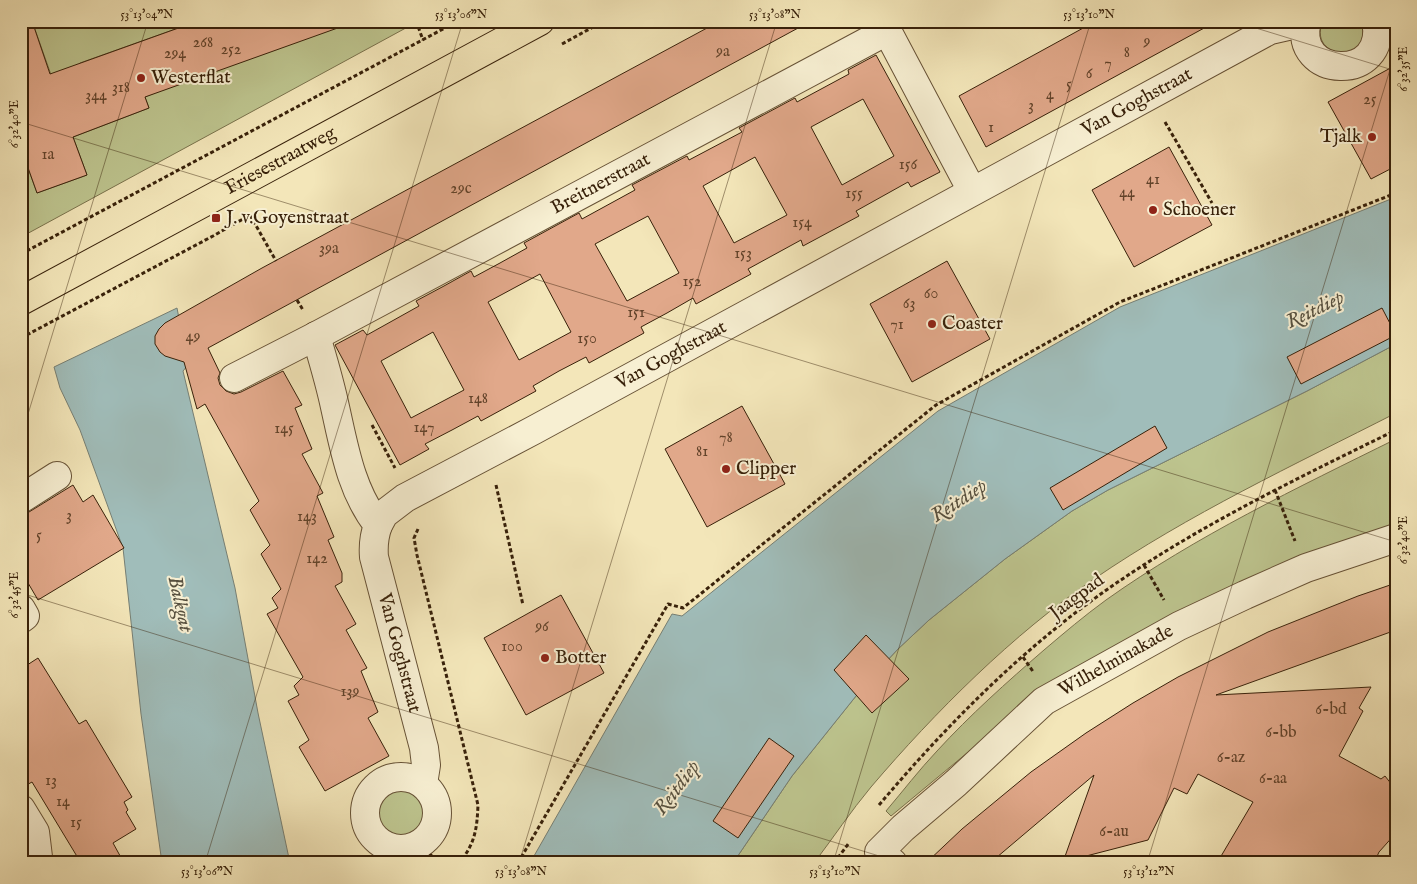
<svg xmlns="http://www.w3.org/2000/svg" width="1417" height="884" font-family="'IM FELL English',serif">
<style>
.green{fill:#bdc48e;stroke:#7a724c}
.water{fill:#a0bdba;stroke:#767f74}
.building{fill:#e1a88a;stroke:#38210a;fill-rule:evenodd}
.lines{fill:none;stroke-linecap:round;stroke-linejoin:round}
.minor-casing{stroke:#675236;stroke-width:30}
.major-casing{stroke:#38210a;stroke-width:30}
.path{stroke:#38210a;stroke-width:3;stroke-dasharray:4 2.5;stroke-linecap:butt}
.minor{stroke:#f7efd2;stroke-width:28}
.major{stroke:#f3e6b9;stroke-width:28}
.ticks{fill:none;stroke:#38210a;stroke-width:1;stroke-opacity:0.45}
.poi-dot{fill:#8f2418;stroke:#f7efd2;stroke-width:2}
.labels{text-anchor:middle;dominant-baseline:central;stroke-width:4;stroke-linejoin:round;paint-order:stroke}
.number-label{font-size:16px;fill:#62432a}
.poi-label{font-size:19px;fill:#38210a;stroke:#f7efd2;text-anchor:start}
.street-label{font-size:19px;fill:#38210a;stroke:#f7efd2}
.water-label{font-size:20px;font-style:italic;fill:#57503f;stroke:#f7efd2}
.neatline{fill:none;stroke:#38210a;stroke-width:2}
.ticks-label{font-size:12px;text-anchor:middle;fill:#38210a}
</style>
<rect width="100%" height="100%" fill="#f3e6b9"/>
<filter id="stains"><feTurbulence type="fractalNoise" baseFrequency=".004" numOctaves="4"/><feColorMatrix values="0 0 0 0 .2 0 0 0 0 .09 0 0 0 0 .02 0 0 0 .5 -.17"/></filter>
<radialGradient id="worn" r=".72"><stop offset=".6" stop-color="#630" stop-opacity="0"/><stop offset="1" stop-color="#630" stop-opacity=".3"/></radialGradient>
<path class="green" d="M32,21H198L80,63L61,103Z
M320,21H414L415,23L23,236L21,235V149L37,193L87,175L73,137L149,108L145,97Z
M1323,21H1361C1375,66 1306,60 1323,21Z
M1396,344V413C1294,465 1189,514 1094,579C1013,634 935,712 871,787C851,811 833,838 814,863H733L792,776L868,681L898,649L929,620L1005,559L1072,511L1108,490L1307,391Z
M1396,439V526L1043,695L967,753L891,816L886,811C903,791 919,770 937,751C970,715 1007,682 1044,650C1064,633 1084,616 1106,600C1196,536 1297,488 1396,439Z
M378 813a23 23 0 1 1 46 0a23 23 0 1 1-46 0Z"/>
<path class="water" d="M1396,197V344L1307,391L1108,490L1072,511L1005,559L929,620L898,649L868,681L792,776L733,863H530L672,614L682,616L938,411L1120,307Z
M177,308L188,365L183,371L235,588L258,713L290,863H162L141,714L123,548L80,430L60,388L54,367Z"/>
<path class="building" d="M21,21H32L50,74L198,21H346V25L145,97L149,108L73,137L87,175L37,193L21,148Z
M720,21H811L208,348L220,373L218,378L220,385L226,391L234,394L241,392L283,371L302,405L295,408L312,449L302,454L323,493L317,496L334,537L328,540L342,573V582L335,586L356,624L346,630L367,668L361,671L378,712L368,718L389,756L325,791L299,747L309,740L288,701L299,695L294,686L303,677L267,614L278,608L272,598L281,589L261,554L270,545L250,510L259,501L205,404L197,409L184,362L165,356L160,352L155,344V336L159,329L165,323L262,268Z
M1096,21H1217L986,147L959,96Z
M876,55L940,172L911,187L908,182L856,211L859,216L803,246L801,240L748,269L751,274L696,304L693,298L667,313L641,327L644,333L589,363L586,357L559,371L533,386L536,391L481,421L478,416L452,430L425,444L429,449L400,465L335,345L363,330L367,335L419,306L416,301L444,286L471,271L474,277L500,263L527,248L524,243L579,213L582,219L635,190L632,185L687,156L689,160L742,132L739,128L795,98L797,102L849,74L848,70ZM863,99L894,156L842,185L811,127ZM755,157L787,215L734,243L703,186ZM648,216L679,273L627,301L595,244ZM540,274L571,332L519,360L488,302ZM433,332L464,390L411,418L381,361Z
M1396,65V166L1371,179L1328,102Z
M1169,147L1212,225L1134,267L1092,190Z
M947,261L990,339L912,382L870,304Z
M1382,308L1396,335L1301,384L1287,357Z
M742,406L785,484L707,527L665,449Z
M1155,426L1167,448L1063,510L1050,488Z
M73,485L83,502L93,495L124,548L38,600L21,571V515L29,512Z
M1396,583V630L1216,695L1371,687L1359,708L1363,711L1339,756L1381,779L1385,776L1396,790V833L1379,852L1374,863H1217L1253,802L1198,774L1187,794L1174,788L1148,840L1063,862L1094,775L990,863H926L962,829L1031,772L1086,733L1133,703L1178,677L1268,632L1358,596Z
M561,595L604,673L526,715L484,638Z
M866,635L909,679L872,713L834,670Z
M38,658L79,724L86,720L132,797L124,802L128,810L126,812L136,829L113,843L124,863H81L32,782L21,788V669Z
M769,738L794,756L738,838L713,821Z"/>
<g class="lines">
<defs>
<g id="minor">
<path d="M882,21L972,191"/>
<path d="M1307,21C1291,79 1389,83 1376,21"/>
<path id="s1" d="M316,336C323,360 330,383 335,407C344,447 351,491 378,525C374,536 373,545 374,557L424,748L426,765L423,784"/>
<path id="s2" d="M234,378L316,336L887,31"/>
<path d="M21,499L57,476"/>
<path id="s3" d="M378,525L384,514L405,498L534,430L1270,30L1292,25L1305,27"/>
<path d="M21,609L25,616L21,619"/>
<circle cx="401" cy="813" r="36"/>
<path d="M21,809L35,832L38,857L31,863"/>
<path id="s4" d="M893,863L879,852L903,828L956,783L1044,701L1179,626L1245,595L1306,568L1396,538"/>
</g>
<g id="major">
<path id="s5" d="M21,301L540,21"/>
</g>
</defs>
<use href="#minor" class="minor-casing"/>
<use href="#major" class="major-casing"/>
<path class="path" d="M416,21L423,40
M562,44L604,21
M1165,122L1212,203
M250,215L276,261
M21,254L458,21
M297,300L303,310
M21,338L213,236L243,219
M372,425L395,468
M496,485L523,605
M1275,490L1295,541
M418,529L414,538L417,555L478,805C477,829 475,844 459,863
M1144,565L1164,600
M1023,657L1034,673
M879,805C940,733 1007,664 1083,607C1179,535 1288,483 1396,430
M419,863L431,855L435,863
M518,863L668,604L683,608L936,405L1120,302L1396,193
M834,863L849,843"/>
<use href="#minor" class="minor"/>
<use href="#major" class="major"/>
</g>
<path class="ticks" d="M1233,21L1396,71M21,122L1396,542M21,437L148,21M21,593L902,863M205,863L463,21M519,863L777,21M833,863L1091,21M1147,863L1396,50"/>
<g class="poi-dot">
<circle cx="141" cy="78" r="5"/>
<circle cx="1372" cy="137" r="5"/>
<circle cx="1153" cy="210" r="5"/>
<rect x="211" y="213" width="10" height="10" rx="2.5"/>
<circle cx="932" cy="324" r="5"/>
<circle cx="726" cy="469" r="5"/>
<circle cx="545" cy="658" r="5"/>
</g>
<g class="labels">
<g class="number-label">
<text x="1147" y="42">9</text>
<text x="203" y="43">268</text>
<text x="231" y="50">252</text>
<text x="723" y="52">9a</text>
<text x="1127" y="53">8</text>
<text x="175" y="54">294</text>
<text x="1108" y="64">7</text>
<text x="1089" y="74">6</text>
<text x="1069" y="85">5</text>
<text x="121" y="88">318</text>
<text x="1050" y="95">4</text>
<text x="96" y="96">344</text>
<text x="1370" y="100">25</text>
<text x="1031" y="106">3</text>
<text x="991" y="128">1</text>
<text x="48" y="155">1a</text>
<text x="908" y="165">156</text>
<text x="1153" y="180">41</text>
<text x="461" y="189">29c</text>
<text x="1127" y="193">44</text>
<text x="854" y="194">155</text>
<text x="802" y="223">154</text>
<text x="329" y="249">39a</text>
<text x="743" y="254">153</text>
<text x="692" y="282">152</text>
<text x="931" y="294">60</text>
<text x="909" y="304">63</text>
<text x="636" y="313">151</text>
<text x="897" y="325">71</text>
<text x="193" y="337">49</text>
<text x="587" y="339">150</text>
<text x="478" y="399">148</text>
<text x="424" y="428">147</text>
<text x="284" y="429">145</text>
<text x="726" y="438">78</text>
<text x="702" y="452">81</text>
<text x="69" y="516">3</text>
<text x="307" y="517">143</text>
<text x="39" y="536">5</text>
<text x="317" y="559">142</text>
<text x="542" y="627">96</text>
<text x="512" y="647">100</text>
<text x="350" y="692">139</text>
<text x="1331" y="710">6-bd</text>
<text x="1281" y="733">6-bb</text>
<text x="1231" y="758">6-az</text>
<text x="1273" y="779">6-aa</text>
<text x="51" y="781">13</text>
<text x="63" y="802">14</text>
<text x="76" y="823">15</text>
<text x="1114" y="832">6-au</text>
</g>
<g class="poi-label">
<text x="151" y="78">Westerflat</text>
<text x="1362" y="137" text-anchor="end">Tjalk</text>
<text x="1163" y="210">Schoener</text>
<text x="226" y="218">J. v.Goyenstraat</text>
<text x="942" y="324">Coaster</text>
<text x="736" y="469">Clipper</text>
<text x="555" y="658">Botter</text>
</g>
<g class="street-label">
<text stroke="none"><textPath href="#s3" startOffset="871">Van Goghstraat</textPath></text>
<text stroke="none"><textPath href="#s5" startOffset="295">Friesestraatweg</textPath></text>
<text stroke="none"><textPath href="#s2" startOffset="415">Breitnerstraat</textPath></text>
<text stroke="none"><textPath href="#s3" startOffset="341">Van Goghstraat</textPath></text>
<text transform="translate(1077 597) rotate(-37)">Jaagpad</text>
<text stroke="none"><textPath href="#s1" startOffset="332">Van Goghstraat</textPath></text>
<text stroke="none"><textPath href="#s4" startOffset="324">Wilhelminakade</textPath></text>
</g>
<g class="water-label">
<text transform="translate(1315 310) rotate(-26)">Reitdiep</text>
<text transform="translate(959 501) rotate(-33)">Reitdiep</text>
<text transform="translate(180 604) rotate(77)">Balkgat</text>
<text transform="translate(677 788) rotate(-53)">Reitdiep</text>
</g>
</g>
<rect width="1417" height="884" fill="none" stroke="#f3e6b9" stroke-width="55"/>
<rect x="28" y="28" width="1362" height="828" class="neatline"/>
<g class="ticks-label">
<text x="147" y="18">53°13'04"N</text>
<text x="461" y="18">53°13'06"N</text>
<text x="775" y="18">53°13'08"N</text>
<text x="1089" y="18">53°13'10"N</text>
<text transform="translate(1403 69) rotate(-90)" y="4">6°32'35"E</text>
<text transform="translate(14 124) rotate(-90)" y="4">6°32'40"E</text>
<text transform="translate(1403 540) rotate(-90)" y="4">6°32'40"E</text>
<text transform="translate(14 595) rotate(-90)" y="4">6°32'45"E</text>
<text x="207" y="875">53°13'06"N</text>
<text x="521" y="875">53°13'08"N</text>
<text x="835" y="875">53°13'10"N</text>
<text x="1149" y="875">53°13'12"N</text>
</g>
<rect width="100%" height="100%" filter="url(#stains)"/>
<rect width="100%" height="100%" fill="url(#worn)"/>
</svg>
